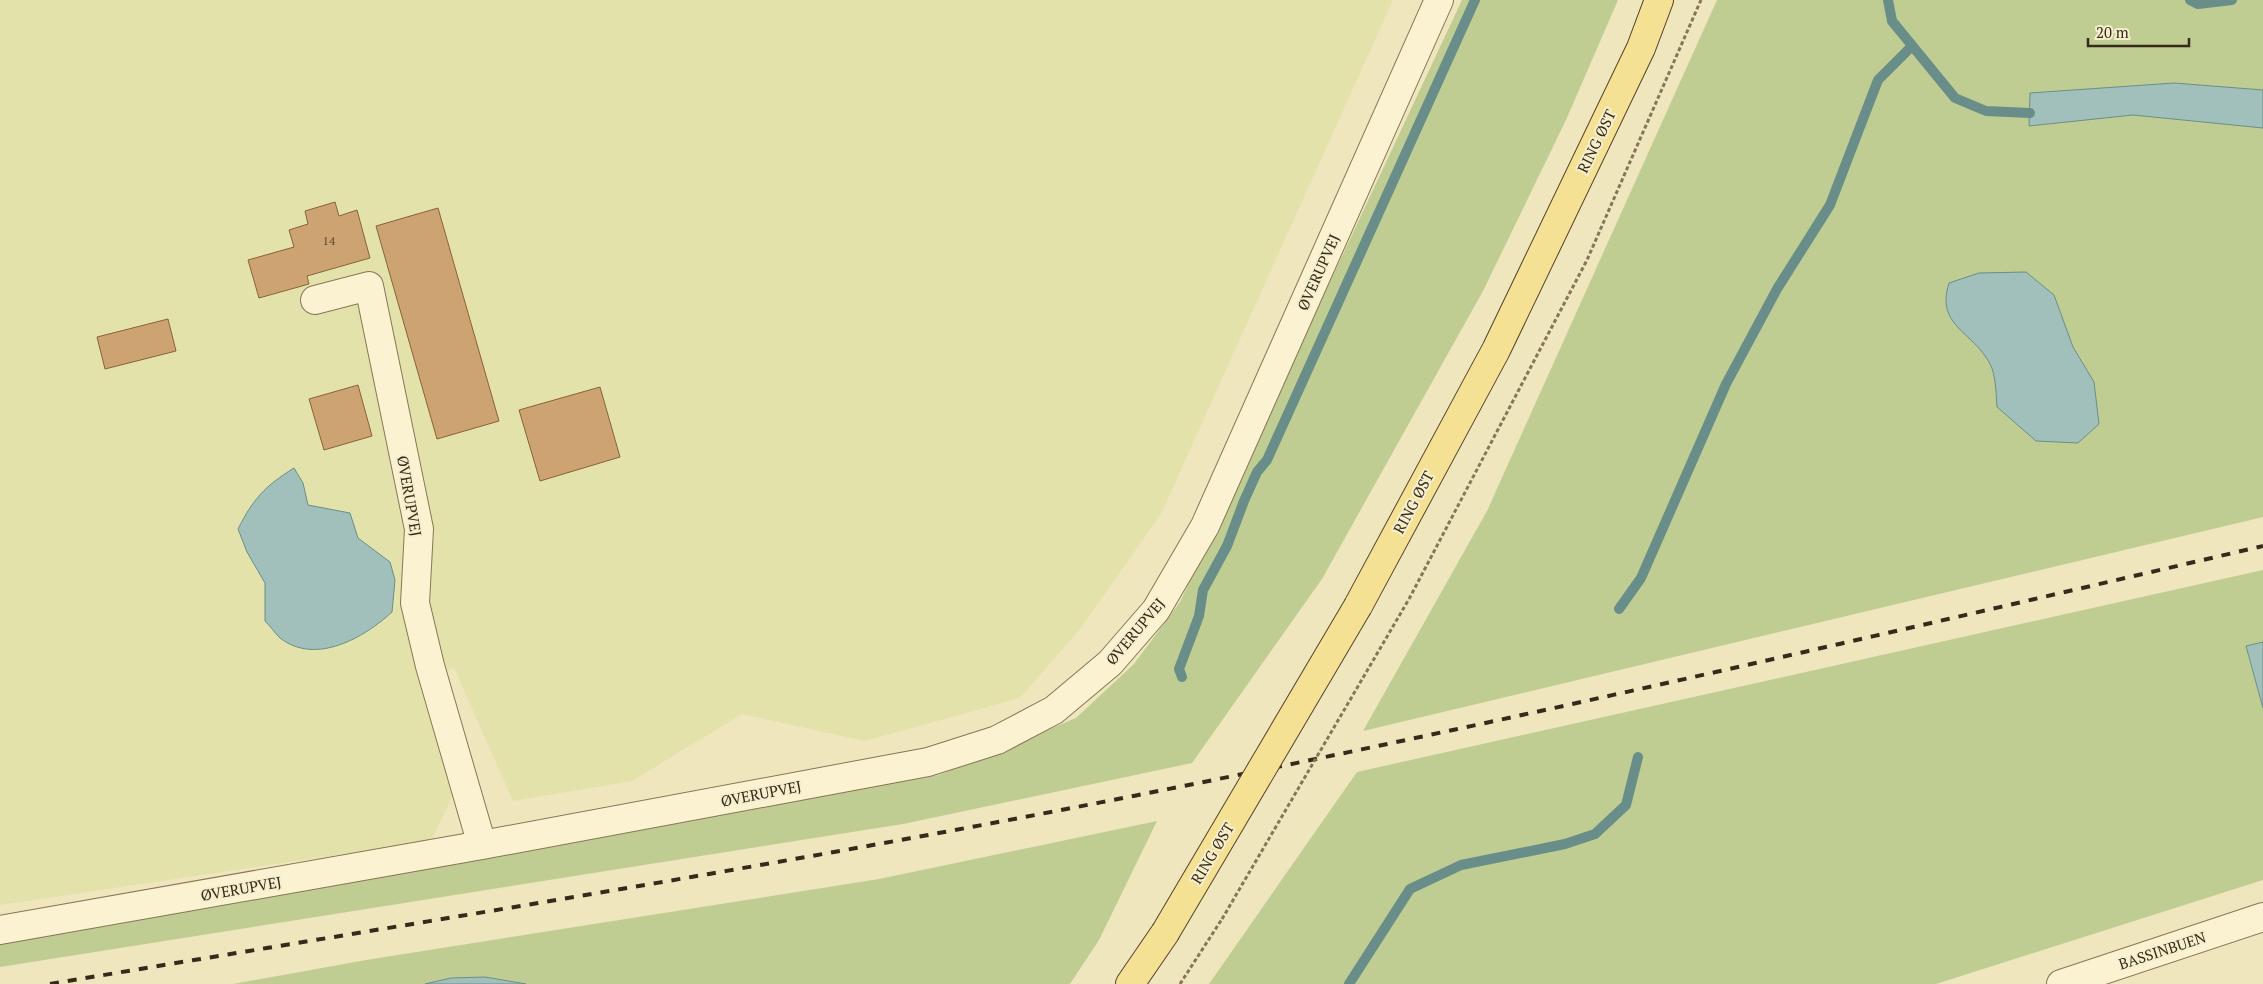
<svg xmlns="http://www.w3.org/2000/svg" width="2263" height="984" font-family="'PT Serif',serif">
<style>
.farmland{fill:#e4e2ab}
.green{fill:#bfcd92}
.water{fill:#a1c0bb;stroke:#698e89}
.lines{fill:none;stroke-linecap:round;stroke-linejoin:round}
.stream{stroke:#698e89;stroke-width:10}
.building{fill:#cea372;stroke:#87623b}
.minor-casing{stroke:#877656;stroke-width:30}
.major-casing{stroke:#54432b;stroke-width:30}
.path{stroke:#877656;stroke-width:3;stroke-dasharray:4 2.5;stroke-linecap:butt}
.minor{stroke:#faf2d1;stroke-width:28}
.major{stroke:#f4e193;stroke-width:28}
.rail{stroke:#362b1b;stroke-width:4;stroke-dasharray:9 9;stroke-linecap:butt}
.major-bridge-casing{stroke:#54432b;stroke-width:30;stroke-linecap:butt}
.path-bridge{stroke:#877656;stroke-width:3;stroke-dasharray:4 2.5;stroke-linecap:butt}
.major-bridge{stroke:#f4e193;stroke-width:28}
.labels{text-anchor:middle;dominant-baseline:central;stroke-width:4;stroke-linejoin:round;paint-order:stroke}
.number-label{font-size:12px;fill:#5c4931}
.street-label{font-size:15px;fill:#362b1b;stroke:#f6efcd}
</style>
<rect width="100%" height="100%" fill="#efe6be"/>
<path class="farmland" d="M0,0H1393L1161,514L1080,629L1020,698L865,741L742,714L632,781L513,801L454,668L418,680L453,795L431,841L0,905Z"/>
<path class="green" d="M1462,0H1618L1566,120L1483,291L1322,579L1192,763L903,824L0,967V936L939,775L1076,718L1134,664L1180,602Z
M1717,0H2263V517L1363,731L1487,511Z
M2263,570V642L2246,646L2263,708V880L1936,984H1209L1357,772Z
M1157,821L1099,940L1070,984H233L366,960L879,879Z"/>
<path class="water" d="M2174,83L2263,90V128L2133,115L2029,126L2030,93Z
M2026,272L2054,295L2073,347L2094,382L2099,424L2078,443L2036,441L1997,407C1996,394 1996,375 1990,364C1973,331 1935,326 1949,283L1979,273Z
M294,468L303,483L308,505L350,513L358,538L390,562L395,580L392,612C365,637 316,666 280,638C275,633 270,626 265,621V583L247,552L238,529C253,499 265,486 294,468Z
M2263,642V708L2246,646Z
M485,977L526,984H425L451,978Z"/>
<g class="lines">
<path class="stream" d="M1888,0L1892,21L1955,98L1986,111L2030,113
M2190,0L2198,4L2232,0
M1619,609L1641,578L1726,384L1777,289L1830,205L1878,80L1911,47
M1182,677L1179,669L1199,616L1203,590L1227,546L1244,501L1257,472L1267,460L1475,0
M1349,984L1410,889L1461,865L1565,844L1595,834L1626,805L1638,757"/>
</g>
<path class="building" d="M335,202L339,216L357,210L370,258L307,276L309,284L259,298L248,260L294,247L289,230L308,224L305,211Z
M438,208L499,421L437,439L376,226Z
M168,319L176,351L105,369L97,337Z
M358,385L372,436L324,450L309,399Z
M600,387L620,457L540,481L519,410Z"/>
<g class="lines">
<defs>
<path id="minor" d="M315,300L369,286L419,529L415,603L430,666L482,845
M0,930L482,845L928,762L997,740L1054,710L1110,663L1156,610L1205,526L1439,0
M2061,984L2263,917"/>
<path id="major" d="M1358,606L1496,350L1641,48L1659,0
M1130,984L1165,933"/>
</defs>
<use href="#minor" class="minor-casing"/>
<use href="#major" class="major-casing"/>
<path class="path" d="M1409,599L1587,260L1701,0
M1180,984L1222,919"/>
<use href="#minor" class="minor"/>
<use href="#major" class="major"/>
<path class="rail" d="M50,984C408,924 767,868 1123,798C1505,723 1884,634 2263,546"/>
<defs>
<path id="major-bridge" d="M1165,933L1358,606"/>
</defs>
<use href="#major-bridge" class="major-bridge-casing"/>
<path class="path-bridge" d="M1222,919L1409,599"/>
<use href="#major-bridge" class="major-bridge"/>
</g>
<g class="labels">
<g class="number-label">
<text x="329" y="240">14</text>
</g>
<g class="street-label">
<text transform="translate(1596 141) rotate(-64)">RING ØST</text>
<text transform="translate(1318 272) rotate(-66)">ØVERUPVEJ</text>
<text transform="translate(410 496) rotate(80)">ØVERUPVEJ</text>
<text transform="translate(1413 502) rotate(-62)">RING ØST</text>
<text transform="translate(1135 631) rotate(-50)">ØVERUPVEJ</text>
<text transform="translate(761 793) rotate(-11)">ØVERUPVEJ</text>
<text transform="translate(1212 853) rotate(-59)">RING ØST</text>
<text transform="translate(241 888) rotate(-10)">ØVERUPVEJ</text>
<text transform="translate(2162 950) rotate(-18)">BASSINBUEN</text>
</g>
</g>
<path d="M2088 38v8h101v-8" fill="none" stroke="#362b1b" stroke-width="2.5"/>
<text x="2096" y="38" font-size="15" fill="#362b1b" stroke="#f6efcd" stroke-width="4" paint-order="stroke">20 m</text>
</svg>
